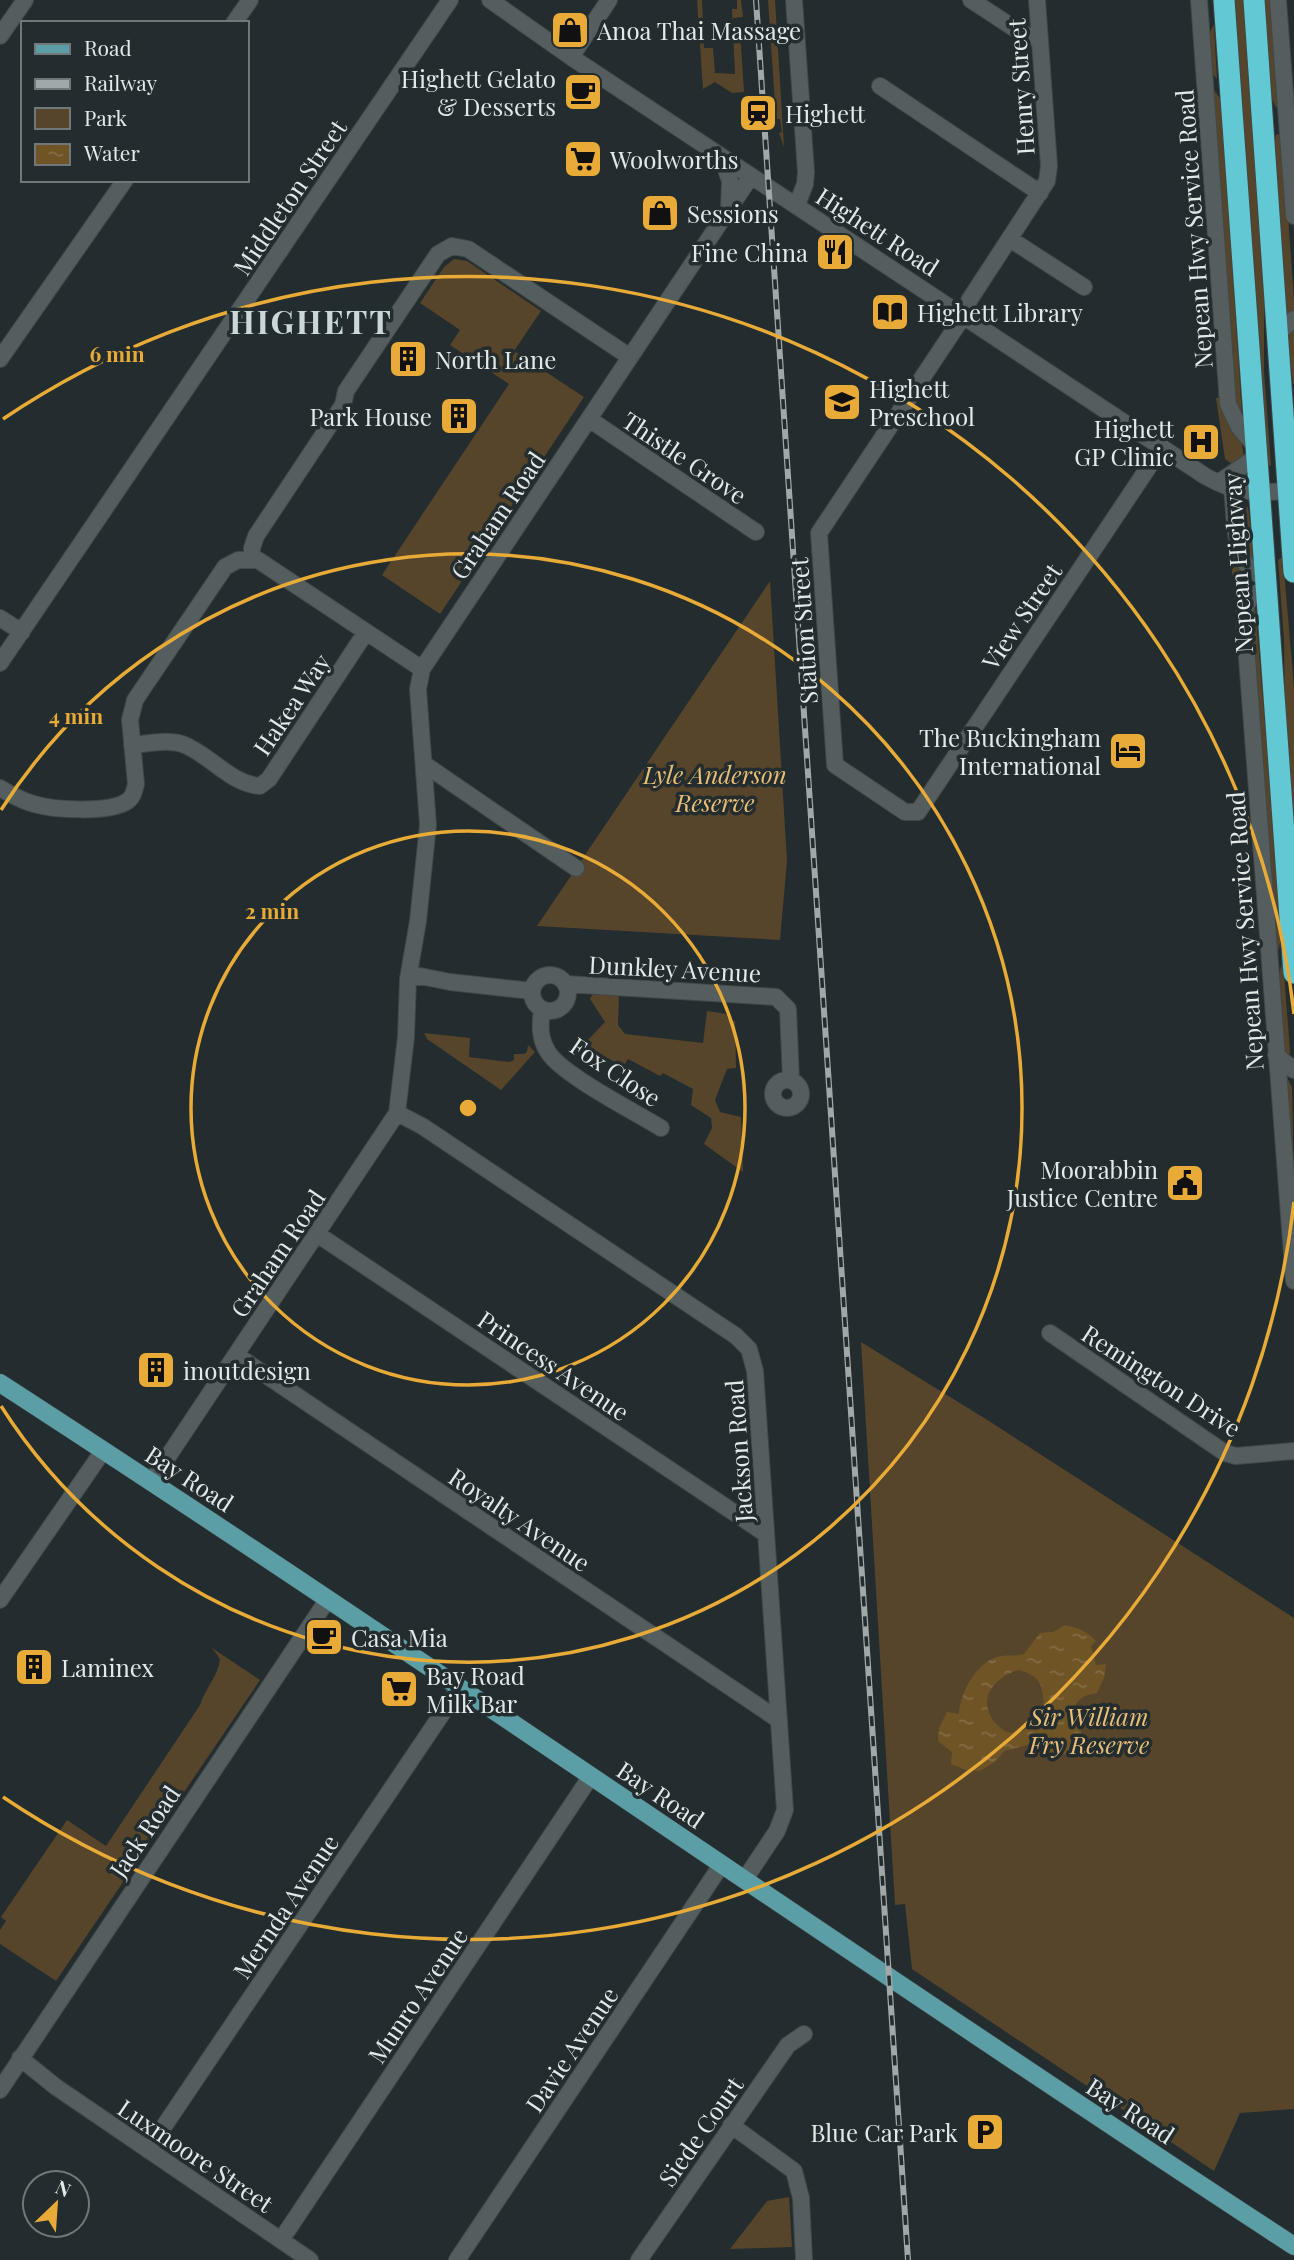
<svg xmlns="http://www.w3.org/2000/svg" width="1294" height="2260" font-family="'Playfair Display',serif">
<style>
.green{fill:#56452a}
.water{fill:url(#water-ripples);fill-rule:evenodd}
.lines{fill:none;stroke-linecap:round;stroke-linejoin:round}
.minor-casing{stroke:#404849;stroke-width:18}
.major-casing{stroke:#404849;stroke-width:19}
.highway-casing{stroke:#404849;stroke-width:23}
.minor{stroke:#545e5f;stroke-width:16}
.major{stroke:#5c9ea5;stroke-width:18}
.highway{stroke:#61c8d4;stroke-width:21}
.rail-casing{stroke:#a1a8a9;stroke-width:6}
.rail{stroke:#232c2e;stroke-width:3.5;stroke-dasharray:10;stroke-linecap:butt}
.ring{fill:none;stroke:#e9ab37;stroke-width:3.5}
.labels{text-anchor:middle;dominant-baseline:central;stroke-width:7;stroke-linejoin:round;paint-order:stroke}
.poi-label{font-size:24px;fill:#e3e9e9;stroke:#232c2e;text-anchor:start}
.street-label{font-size:24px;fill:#e3e9e9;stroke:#232c2e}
.park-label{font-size:24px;font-style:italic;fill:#e9be77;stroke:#232c2e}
.district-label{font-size:32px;font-weight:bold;letter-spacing:2px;fill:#cbd7d9;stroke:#232c2e}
.centre{fill:#e9ab37;stroke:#232c2e;stroke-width:3.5}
.ring-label{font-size:21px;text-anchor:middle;font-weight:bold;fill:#e9ab37;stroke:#232c2e;stroke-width:7;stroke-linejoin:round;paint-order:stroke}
</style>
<defs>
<pattern id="water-ripples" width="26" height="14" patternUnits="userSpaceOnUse" patternTransform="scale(1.75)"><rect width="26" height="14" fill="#6f5426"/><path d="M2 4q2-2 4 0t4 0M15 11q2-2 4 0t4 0" fill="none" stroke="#836d46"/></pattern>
</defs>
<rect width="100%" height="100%" fill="#232c2e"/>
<path class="green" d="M697,0H702L704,48H713L715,73L735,74L732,9H737V0H741L743,17L733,18L734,30H740L744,92L732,93L715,82L703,89Z
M768,0H775L784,147L779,133L782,132L780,119H776Z
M1233,0H1245L1264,280V371L1271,465L1266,469Z
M1264,0H1273L1278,105L1276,108L1271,96Z
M1214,25L1217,79C1205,68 1204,38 1214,25Z
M1212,87L1221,100L1242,415L1235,405Z
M1276,134L1280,135L1283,143L1294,301V317L1286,321L1274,149Z
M454,259L467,261L541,311L514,351L584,397L440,614L382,575L509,384L450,345L460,330L420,303L444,267Z
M1294,323V382L1293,385L1287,330Z
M1216,398H1219C1226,420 1247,437 1243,461L1232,464L1225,459Z
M1240,505L1248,507L1254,555L1252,563L1246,550Z
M1230,545L1248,577L1250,587L1242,601L1234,599Z
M1281,558L1283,559L1294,687V840L1285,720L1284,640L1278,560Z
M770,581L787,861L780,940L537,926Z
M1255,605L1281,918V939L1278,952L1275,940L1250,611Z
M1283,961L1290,1050L1289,1061C1279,1039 1273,983 1283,961Z
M595,990L619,993L618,1025L625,1034L703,1043L707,1011L726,1014L729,1020L735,1021L736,1068L727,1069L715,1100L720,1112L741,1117L743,1172L704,1144L712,1128L711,1118L691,1105L693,1089L663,1073L660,1076L628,1059L623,1067L584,1044L605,1022L590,999Z
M424,1033L470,1038L469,1057L509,1062L514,1060V1054H524L527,1052L528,1045L535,1052L501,1090L427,1039Z
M1280,1064L1292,1087L1294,1191Z
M861,1342L989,1421L1294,1618V2109L1240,2113L1214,2171L912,1969L905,1904L895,1905Z
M212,1648L260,1680L56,1981L0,1944V1930L6,1921L1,1917L67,1820L106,1846L200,1705C205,1688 218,1677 220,1659Z
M789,2197L792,2247L730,2249L767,2201Z"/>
<path class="water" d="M1065,1625C1078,1628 1087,1631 1096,1641L1091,1646L1096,1665L1106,1664L1104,1678L1097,1693C1087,1695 1080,1696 1075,1706L1083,1739L1070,1754H1055L1035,1743L1004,1751L995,1762L979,1771L967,1770L951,1764L952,1752L938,1741L939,1728L947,1712L959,1714C960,1693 976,1663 997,1657C1007,1654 1015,1657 1024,1654L1040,1633L1053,1632ZM1018,1670C1041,1675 1043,1686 1044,1708L1037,1714L1038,1725C1030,1727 1018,1733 1011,1733C1003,1732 997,1725 993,1720C977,1697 996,1677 1018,1670Z"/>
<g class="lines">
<defs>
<path id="minor" d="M490,0L571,57L1205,476C1240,496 1256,492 1294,491
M794,0L806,172L805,184L797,205
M971,0L1023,34L1040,40
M1037,0L1049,166L1047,181L970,299L960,321L819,533L835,765L905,812H918L1162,447
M1199,0L1228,404L1239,427L1256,447
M1278,0L1294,216
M234,23L250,0
M0,36L25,0
M571,57L609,0
M880,86L1040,193
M721,156L730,181L729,208
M1010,239L1084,287
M1277,334L1294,319
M0,359L125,180
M589,419L756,532
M1218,483L1256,457
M1232,490C1236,517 1231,571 1265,576
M252,559V548L256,536L343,405L346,391L438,254L452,246L468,249L630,357
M1266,588C1252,595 1245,601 1244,618L1294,1281
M0,618L22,632
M0,663L450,0
M132,745C148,744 167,739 182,744C210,754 230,784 260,786L269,779L366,632
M424,764L576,868
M0,788C10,794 22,801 34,804C54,810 108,813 126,802C133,798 134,792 136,784L130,720L135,700L225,567L238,560H258L422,669
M532 993a18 18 0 1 1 36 0a18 18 0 1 1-36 0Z
M408,979L420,976L450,982L532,991
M566,984L776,997L788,1009L791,1080
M542,1009C540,1025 539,1038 548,1052C561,1074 635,1112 661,1128
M1276,1055L1294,1070
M773 1094a14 14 0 1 1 28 0a14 14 0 1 1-28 0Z
M397,1113L422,1126L736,1336L749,1349L755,1371L785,1810L777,1831L745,1879
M317,1234L766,1534
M1050,1333L1225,1453L1236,1456L1294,1451
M236,1355L779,1720
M151,1482L397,1113L406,1037L408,979L418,921L428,825L418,689L422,669L751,176
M0,1600L103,1451
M20,2058L56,2087L310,2260
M0,2090L328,1599
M731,2125L794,2171L801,2198L804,2260
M148,2150L460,1687
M281,2240L591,1776
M457,2260L722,1864
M639,2260L788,2045L804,2034"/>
<path id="major" d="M0,1383C435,1665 860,1963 1294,2246"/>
<path id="highway" d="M1224,0L1294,973
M1254,0L1294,572"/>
</defs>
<use href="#minor" class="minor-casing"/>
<use href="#major" class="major-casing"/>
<use href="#highway" class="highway-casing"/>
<use href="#minor" class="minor"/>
<use href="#major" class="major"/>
<use href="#highway" class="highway"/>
<defs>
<path id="rail" d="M756,0L908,2260"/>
</defs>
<use href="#rail" class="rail-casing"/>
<use href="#rail" class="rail"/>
</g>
<g class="ring">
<circle cx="468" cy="1108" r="277"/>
<path d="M1 810A554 554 0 1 1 1 1406"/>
<path d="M1294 1202A831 831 0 0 1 3 1797M3 419A831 831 0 0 1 1294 1014"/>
</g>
<defs>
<symbol id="shop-square" viewBox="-11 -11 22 22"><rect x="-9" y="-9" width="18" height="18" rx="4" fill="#e9ab37" stroke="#232c2e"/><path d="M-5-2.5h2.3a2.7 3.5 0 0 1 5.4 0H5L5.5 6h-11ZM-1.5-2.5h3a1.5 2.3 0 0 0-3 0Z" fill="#111"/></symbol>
<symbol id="cafe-square" viewBox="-11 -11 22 22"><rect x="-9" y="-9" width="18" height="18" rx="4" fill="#e9ab37" stroke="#232c2e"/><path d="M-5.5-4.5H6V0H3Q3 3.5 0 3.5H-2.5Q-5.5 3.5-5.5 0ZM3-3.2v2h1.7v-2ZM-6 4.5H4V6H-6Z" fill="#111"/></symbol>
<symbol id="station-square" viewBox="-11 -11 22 22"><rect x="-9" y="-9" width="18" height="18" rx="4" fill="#e9ab37" stroke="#232c2e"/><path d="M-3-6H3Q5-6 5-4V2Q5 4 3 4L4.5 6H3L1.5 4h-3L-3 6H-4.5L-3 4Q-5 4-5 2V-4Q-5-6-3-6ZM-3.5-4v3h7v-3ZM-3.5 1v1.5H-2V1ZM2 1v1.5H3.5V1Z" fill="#111"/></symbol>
<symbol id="supermarket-square" viewBox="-11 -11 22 22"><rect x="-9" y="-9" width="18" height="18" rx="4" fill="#e9ab37" stroke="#232c2e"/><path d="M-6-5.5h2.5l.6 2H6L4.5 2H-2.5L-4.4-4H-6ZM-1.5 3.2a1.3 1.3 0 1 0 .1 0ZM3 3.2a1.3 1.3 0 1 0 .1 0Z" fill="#111"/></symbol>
<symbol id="restaurant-square" viewBox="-11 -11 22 22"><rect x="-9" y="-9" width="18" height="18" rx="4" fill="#e9ab37" stroke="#232c2e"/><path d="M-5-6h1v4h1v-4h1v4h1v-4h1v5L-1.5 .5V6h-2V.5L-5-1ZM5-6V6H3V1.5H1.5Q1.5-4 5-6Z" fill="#111"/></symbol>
<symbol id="library-square" viewBox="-11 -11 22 22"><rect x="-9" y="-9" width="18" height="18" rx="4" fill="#e9ab37" stroke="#232c2e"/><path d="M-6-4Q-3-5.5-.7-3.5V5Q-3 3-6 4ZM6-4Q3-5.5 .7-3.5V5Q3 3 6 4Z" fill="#111"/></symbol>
<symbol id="building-square" viewBox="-11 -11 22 22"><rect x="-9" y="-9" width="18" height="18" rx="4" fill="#e9ab37" stroke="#232c2e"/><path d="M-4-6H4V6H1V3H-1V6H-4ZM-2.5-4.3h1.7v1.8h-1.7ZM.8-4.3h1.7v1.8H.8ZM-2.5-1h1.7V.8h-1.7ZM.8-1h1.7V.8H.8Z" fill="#111"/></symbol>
<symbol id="school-square" viewBox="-11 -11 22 22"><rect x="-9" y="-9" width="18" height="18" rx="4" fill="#e9ab37" stroke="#232c2e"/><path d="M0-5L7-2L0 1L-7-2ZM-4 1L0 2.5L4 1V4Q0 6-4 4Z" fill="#111"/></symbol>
<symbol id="hospital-square" viewBox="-11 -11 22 22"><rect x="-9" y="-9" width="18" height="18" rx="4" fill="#e9ab37" stroke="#232c2e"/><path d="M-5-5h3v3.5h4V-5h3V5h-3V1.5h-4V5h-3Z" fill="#111"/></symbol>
<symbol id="hotel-square" viewBox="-11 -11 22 22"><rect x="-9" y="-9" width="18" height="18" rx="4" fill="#e9ab37" stroke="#232c2e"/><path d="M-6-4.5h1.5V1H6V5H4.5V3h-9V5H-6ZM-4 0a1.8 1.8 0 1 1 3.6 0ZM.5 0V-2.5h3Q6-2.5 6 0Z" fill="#111"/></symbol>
<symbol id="civic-square" viewBox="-11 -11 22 22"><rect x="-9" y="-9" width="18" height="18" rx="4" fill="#e9ab37" stroke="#232c2e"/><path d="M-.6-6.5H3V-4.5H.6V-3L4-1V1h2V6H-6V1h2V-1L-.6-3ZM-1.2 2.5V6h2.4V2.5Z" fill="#111"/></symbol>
<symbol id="parking-square" viewBox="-11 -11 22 22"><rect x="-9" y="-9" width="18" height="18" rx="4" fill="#e9ab37" stroke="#232c2e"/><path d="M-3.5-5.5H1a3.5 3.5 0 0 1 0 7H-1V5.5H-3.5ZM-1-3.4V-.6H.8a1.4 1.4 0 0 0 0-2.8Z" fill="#111"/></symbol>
</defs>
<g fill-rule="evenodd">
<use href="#shop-square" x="548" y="8" width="44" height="44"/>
<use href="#cafe-square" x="561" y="70" width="44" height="44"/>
<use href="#station-square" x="736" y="91" width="44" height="44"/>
<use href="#supermarket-square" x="561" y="137" width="44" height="44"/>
<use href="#shop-square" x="638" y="191" width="44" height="44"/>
<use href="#restaurant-square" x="813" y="230" width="44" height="44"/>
<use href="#library-square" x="868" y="290" width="44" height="44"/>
<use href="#building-square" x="386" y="337" width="44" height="44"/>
<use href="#school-square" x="820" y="380" width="44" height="44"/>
<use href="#building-square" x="437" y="394" width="44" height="44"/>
<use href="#hospital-square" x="1179" y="420" width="44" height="44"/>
<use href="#hotel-square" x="1106" y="729" width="44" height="44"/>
<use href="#civic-square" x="1163" y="1161" width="44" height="44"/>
<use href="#building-square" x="134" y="1348" width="44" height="44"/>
<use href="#cafe-square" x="302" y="1615" width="44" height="44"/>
<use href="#building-square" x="12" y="1645" width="44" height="44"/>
<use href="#supermarket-square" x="377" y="1667" width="44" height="44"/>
<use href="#parking-square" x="963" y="2110" width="44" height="44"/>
</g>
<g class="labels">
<g class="poi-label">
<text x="597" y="30">Anoa Thai Massage</text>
<text x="556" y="78" text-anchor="end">Highett Gelato<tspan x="556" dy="28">&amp; Desserts</tspan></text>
<text x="785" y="113">Highett</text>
<text x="610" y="159">Woolworths</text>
<text x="687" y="213">Sessions</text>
<text x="808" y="252" text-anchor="end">Fine China</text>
<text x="917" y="312">Highett Library</text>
<text x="435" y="359">North Lane</text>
<text x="869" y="388">Highett<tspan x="869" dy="28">Preschool</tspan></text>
<text x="432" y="416" text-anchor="end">Park House</text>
<text x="1174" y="428" text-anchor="end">Highett<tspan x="1174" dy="28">GP Clinic</tspan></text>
<text x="1101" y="737" text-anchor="end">The Buckingham<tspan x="1101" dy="28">International</tspan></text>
<text x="1158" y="1169" text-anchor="end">Moorabbin<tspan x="1158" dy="28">Justice Centre</tspan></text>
<text x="183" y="1370">inoutdesign</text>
<text x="351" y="1637">Casa Mia</text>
<text x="61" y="1667">Laminex</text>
<text x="426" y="1675">Bay Road<tspan x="426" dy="28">Milk Bar</tspan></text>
<text x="958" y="2132" text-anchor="end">Blue Car Park</text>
</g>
<g class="street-label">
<text transform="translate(1020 87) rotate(-94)">Henry Street</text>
<text transform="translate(289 197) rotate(-56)">Middleton Street</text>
<text transform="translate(1193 229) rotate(-94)">Nepean Hwy Service Road</text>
<text transform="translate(878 231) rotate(33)">Highett Road</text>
<text transform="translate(685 457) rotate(34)">Thistle Grove</text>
<text transform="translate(497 515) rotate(-56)">Graham Road</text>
<text transform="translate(1237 563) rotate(-94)">Nepean Highway</text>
<text transform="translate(1021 616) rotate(-56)">View Street</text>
<text transform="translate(803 631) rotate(-94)">Station Street</text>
<text transform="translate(291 704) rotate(-56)">Hakea Way</text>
<text transform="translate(1244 931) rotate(-94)">Nepean Hwy Service Road</text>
<text transform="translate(675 968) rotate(3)">Dunkley Avenue</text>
<text transform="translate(616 1071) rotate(34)">Fox Close</text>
<text transform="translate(277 1253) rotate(-56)">Graham Road</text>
<text transform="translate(554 1365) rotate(34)">Princess Avenue</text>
<text transform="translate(1162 1380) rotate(33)">Remington Drive</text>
<text transform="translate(738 1451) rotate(-94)">Jackson Road</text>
<text transform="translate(190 1478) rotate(33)">Bay Road</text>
<text transform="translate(520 1519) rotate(34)">Royalty Avenue</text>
<text transform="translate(661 1794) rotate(34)">Bay Road</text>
<text transform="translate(144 1831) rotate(-56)">Jack Road</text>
<text transform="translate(285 1906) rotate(-56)">Mernda Avenue</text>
<text transform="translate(417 1995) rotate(-56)">Munro Avenue</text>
<text transform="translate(571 2049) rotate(-56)">Davie Avenue</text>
<text transform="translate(1131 2110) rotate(33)">Bay Road</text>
<text transform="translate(700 2131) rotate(-55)">Siede Court</text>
<text transform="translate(196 2155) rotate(34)">Luxmoore Street</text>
</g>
<g class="park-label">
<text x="715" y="774">Lyle Anderson<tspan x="715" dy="28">Reserve</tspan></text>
<text x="1089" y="1716">Sir William<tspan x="1089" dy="28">Fry Reserve</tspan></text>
</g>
<g class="district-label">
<text x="311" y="320">HIGHETT</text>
</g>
</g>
<circle cx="468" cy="1108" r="10" class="centre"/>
<g class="ring-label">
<text x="117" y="362">6 min</text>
<text x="76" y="724">4 min</text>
<text x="272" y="919">2 min</text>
</g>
<rect x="21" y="21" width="228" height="161" fill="#232c2e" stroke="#707879" stroke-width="2"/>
<rect x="35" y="44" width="35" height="10" fill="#5c9ea5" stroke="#707879" stroke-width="2"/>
<text x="84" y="56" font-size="21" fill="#e3e9e9">Road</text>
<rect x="35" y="79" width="35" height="10" fill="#a1a8a9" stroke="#707879" stroke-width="2"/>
<text x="84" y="91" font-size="21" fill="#e3e9e9">Railway</text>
<rect x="35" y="108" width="35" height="21" fill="#56452a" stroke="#707879" stroke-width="2"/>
<text x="84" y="126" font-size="21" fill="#e3e9e9">Park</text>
<rect x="35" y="144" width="35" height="21" fill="url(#water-ripples)" stroke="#707879" stroke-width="2"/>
<text x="84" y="161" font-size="21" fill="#e3e9e9">Water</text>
<g transform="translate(56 2204) rotate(25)"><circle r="33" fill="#232c2e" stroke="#707879" stroke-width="2"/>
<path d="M0-5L12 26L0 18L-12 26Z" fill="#e9ab37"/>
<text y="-10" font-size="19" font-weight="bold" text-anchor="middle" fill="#e3e9e9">N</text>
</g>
</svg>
